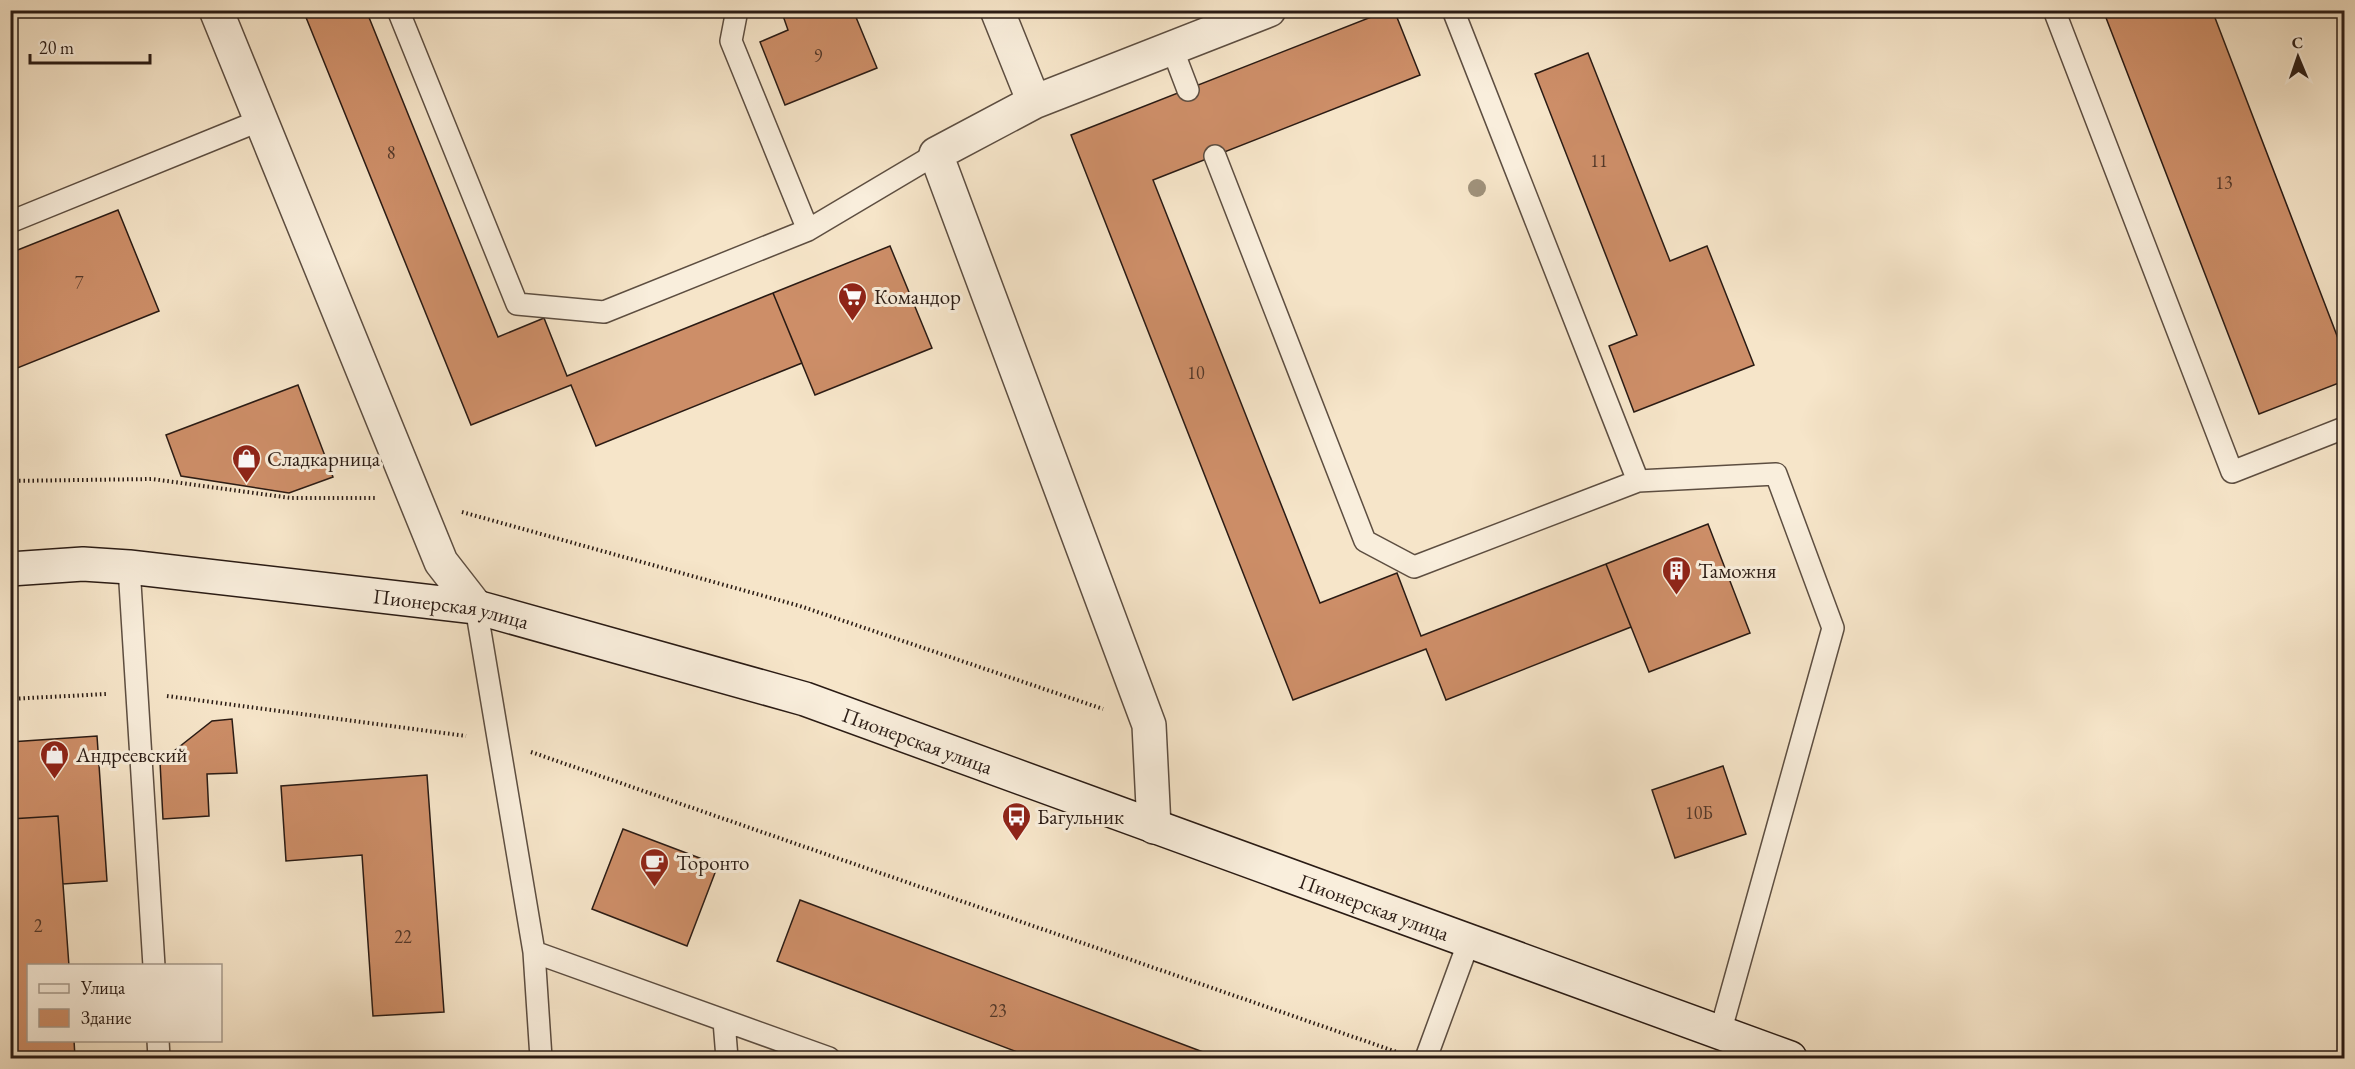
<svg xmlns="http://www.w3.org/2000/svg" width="2355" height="1069" font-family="'EB Garamond',serif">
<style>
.building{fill:#cd8e68;stroke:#2a1b14;stroke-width:1.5}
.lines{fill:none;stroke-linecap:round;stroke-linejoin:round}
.lane-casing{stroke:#5d4e41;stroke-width:24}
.street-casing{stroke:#5d4e41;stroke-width:36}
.secondary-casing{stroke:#2a1b14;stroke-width:36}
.path{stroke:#2a1b14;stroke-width:4;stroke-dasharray:1.5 3;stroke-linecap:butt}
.lane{stroke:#f9eedc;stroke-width:21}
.street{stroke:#f9eedc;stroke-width:33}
.secondary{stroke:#f9eedc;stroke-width:33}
.tree{fill:#9f917a}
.labels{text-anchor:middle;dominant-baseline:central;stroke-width:6;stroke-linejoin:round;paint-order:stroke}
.number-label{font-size:18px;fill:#533829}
.poi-label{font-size:21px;fill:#2a1b14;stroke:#f9eedc;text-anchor:start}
.street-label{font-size:21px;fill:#2a1b14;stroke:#f9eedc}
</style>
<rect width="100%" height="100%" fill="#f6e5c9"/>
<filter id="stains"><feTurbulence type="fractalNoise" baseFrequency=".00333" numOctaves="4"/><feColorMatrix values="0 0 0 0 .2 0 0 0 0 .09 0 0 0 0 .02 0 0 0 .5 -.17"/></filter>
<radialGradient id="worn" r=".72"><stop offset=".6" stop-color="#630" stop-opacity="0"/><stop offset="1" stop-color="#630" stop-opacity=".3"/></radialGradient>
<path class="building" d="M303,10H366L498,337L544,318L567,376L773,293L802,363L596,446L571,385L471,425Z
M781,10H853L877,68L785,105L760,42L788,30Z
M1389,10H1394L1420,75L1153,180L1320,603L1397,573L1421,636L1606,564L1631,627L1446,700L1426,649L1293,700L1071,135Z
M2103,10H2212L2344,354V381L2259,414Z
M1588,53L1670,261L1707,246L1754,365L1634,412L1609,346L1637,335L1535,74Z
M118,210L159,311L10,371V253Z
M890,246L932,348L815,395L773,293Z
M298,385L333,477L289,493L181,476L166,435Z
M1708,524L1750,633L1649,672L1606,564Z
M232,719L237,773L207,774L209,816L163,819L160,762L212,721Z
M97,736L107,881L63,884L58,816L10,819V742Z
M1723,766L1746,834L1675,858L1652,790Z
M427,775L444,1012L373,1016L362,855L286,861L281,786Z
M58,816L69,966H28V1040H74L75,1058H10V819Z
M623,829L718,865L687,946L592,909Z
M800,900L1219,1058H1033L777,961Z"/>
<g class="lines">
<defs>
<path id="lane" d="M398,10L517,304L604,312L808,230L936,154
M737,10L731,41L808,230
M1453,10L1638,481L1776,474L1833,628L1720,1033
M2054,10L2232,472L2344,428
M1172,48L1188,90
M1215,156L1365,541L1414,567L1638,481
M10,222L261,120
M129,567L154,966
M476,607L534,952L541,1058
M534,952L829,1058
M724,1021L727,1058
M158,1040L159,1058
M1426,1058L1469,941"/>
<path id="street" d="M216,10L441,562L476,607
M997,10L1034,102L936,154L1149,725L1154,827
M1034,102L1269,10"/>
<g id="secondary">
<path id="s1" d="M10,569L83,564L129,567L476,607L805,699L1790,1058"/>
</g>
</defs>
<use href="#lane" class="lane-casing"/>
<use href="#street" class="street-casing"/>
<use href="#secondary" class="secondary-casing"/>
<path class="path" d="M10,481L152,479L291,498H376
M462,512L800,606L1103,709
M167,696L466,736
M10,699L106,694
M531,752L1397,1052"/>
<use href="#lane" class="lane"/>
<use href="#street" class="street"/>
<use href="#secondary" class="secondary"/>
</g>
<circle class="tree" cx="1477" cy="188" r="9"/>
<defs>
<symbol id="supermarket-pin" viewBox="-11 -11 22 30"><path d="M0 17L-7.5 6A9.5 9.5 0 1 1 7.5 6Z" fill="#8f2418" stroke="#f9eedc"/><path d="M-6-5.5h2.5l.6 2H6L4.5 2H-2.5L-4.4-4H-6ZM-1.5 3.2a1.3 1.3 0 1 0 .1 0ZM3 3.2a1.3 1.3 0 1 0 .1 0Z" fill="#fff"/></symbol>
<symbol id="shop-pin" viewBox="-11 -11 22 30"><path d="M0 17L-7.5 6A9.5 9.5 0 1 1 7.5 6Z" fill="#8f2418" stroke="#f9eedc"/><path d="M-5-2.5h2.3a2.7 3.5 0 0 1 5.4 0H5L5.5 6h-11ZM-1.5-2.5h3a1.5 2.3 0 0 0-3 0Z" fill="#fff"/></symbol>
<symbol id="building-pin" viewBox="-11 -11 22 30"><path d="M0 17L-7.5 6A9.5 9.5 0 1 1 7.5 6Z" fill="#8f2418" stroke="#f9eedc"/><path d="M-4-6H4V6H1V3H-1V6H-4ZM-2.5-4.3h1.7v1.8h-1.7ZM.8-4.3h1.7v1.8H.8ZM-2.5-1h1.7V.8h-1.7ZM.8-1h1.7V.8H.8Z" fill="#fff"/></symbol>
<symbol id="bus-pin" viewBox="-11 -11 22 30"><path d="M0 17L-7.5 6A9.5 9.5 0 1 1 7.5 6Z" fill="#8f2418" stroke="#f9eedc"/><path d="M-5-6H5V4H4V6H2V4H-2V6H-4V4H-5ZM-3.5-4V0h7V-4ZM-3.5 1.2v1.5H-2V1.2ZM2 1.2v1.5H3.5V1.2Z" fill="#fff"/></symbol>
<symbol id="cafe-pin" viewBox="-11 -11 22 30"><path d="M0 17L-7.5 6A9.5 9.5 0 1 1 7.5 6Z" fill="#8f2418" stroke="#f9eedc"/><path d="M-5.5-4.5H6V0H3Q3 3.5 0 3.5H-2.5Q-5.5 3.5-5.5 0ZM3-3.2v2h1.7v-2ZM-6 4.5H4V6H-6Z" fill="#fff"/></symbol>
</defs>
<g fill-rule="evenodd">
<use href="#supermarket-pin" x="836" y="280" width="33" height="45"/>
<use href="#shop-pin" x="230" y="442" width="33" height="45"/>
<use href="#building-pin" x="1660" y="554" width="33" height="45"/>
<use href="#shop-pin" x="38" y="738" width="33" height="45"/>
<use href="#bus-pin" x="1000" y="800" width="33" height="45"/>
<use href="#cafe-pin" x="638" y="846" width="33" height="45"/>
</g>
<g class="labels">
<g class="number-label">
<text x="818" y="55">9</text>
<text x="391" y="152">8</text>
<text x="1599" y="160">11</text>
<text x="2224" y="182">13</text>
<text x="79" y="282">7</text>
<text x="1196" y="372">10</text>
<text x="1699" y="812">10Б</text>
<text x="38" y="925">2</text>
<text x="403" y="936">22</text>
<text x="998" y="1010">23</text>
</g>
<g class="poi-label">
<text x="874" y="296">Командор</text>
<text x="267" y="458">Сладкарница</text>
<text x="1698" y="570">Таможня</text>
<text x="76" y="754">Андреевский</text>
<text x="1037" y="816">Багульник</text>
<text x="676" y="862">Торонто</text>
</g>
<g class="street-label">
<text stroke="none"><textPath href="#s1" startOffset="444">Пионерская улица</textPath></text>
<text stroke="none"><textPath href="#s1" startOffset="930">Пионерская улица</textPath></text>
<text stroke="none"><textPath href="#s1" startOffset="1416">Пионерская улица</textPath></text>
</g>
</g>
<rect width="2355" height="1069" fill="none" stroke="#f6e5c9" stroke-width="36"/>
<rect x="12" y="12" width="2331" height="1045" fill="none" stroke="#2a1b14" stroke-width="3"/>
<rect x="18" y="18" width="2319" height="1033" fill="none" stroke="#2a1b14" stroke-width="1.5"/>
<rect x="27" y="964" width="195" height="78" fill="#f9eedc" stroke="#a69a8c" stroke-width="1.5"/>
<rect x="39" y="984" width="30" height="9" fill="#f9eedc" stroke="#a69a8c" stroke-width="1.5"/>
<text x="81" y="994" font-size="18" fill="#2a1b14">Улица</text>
<rect x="39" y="1009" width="30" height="18" fill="#cd8e68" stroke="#a69a8c" stroke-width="1.5"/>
<text x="81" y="1024" font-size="18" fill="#2a1b14">Здание</text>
<g transform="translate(2298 57) rotate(358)" stroke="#f9eedc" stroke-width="4.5" paint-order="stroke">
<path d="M0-4.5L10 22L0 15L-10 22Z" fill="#2a1b14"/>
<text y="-9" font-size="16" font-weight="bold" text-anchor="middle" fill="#2a1b14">С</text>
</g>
<path d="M30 54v9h120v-9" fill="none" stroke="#2a1b14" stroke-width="3"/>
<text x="39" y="54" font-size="18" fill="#2a1b14" stroke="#f9eedc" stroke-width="4.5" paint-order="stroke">20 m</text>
<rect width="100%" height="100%" filter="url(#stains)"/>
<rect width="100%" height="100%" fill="url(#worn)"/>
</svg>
